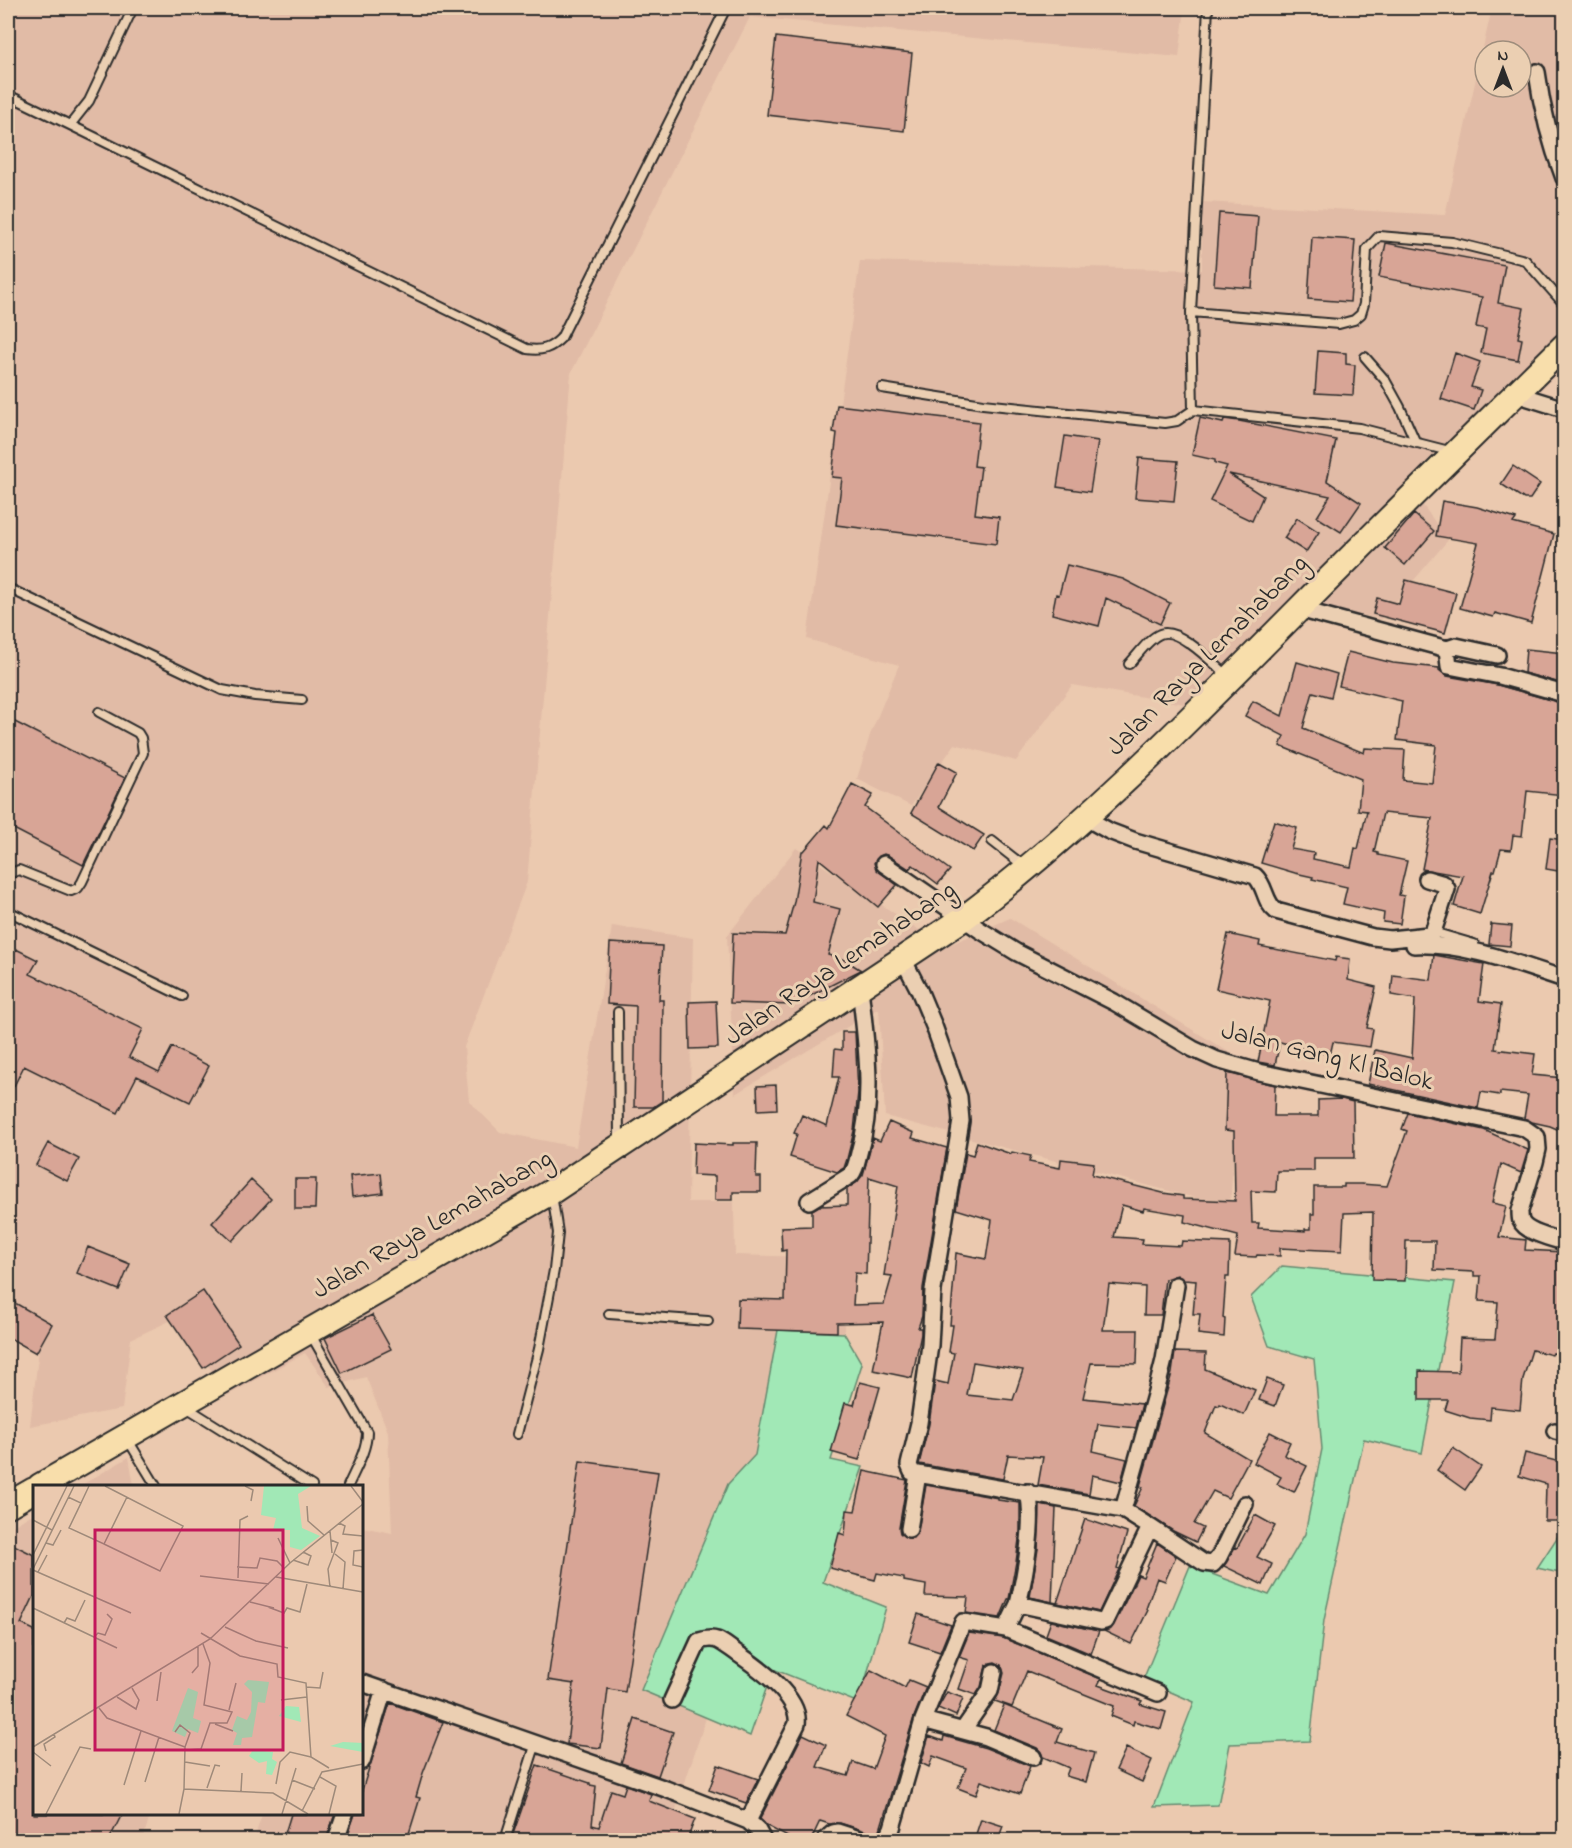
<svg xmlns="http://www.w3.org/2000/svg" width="1572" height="1848" font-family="'Indie Flower',sans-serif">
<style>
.built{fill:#e1bba6;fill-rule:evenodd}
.green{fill:#a1e8b6;stroke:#668a70;stroke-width:1.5}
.building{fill:#d8a596;stroke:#2b2b2b;stroke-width:1.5;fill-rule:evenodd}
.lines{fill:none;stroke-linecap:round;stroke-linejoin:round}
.service-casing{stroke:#2b2b2b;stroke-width:12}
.minor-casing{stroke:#2b2b2b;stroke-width:20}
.primary-casing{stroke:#2b2b2b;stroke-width:28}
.service{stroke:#ebcfb2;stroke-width:8}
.minor{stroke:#ebcfb2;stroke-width:15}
.primary{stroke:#f8deab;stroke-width:24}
.labels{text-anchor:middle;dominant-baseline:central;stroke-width:6;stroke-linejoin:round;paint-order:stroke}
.street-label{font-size:27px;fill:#2b2b2b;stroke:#ebcfb2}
.inset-road{fill:none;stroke:#9e8a7a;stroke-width:1.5}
.view{fill:#c2185b;fill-opacity:0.15;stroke:#c2185b;stroke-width:3}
.inset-edge{fill:none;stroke:#2b2b2b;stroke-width:3}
</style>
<rect width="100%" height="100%" fill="#ebc9af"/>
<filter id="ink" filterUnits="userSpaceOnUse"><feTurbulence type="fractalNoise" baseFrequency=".0167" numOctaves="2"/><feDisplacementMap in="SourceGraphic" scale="12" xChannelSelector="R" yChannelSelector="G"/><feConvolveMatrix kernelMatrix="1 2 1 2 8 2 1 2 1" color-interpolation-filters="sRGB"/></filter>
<g filter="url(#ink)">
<path class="built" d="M8,8H1185L1179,57L750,17L571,373L527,882L464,1047L469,1101L500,1132L576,1147L612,926L693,938L688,1202H734L735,1255L844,1258V1333L778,1330L755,1455L728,1484L642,1690L706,1718L666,1840H523L512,1837L511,1840H442L423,1834L421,1840H254L262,1814H362V1527L392,1533L388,1432L366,1377L329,1387L305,1353L228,1395L176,1318L131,1339L122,1409L30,1426L39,1348L8,1337Z
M1492,8H1564V367L1422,504L1448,540L1381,619L1322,607L1208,708L1072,685L1016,761L955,744L911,806L857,779L870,735L899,665L807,639L860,261L1202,270V202L1445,215ZM1485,51H1521V87H1485Z
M796,848L945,947L1010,918L1240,1059L1230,1207L885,1116L879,1008L735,1094L727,936Z
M129,1457L134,1486H80Z
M34,1513V1814H151L142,1840H8V1529Z"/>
<path class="green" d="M1282,1266L1455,1282L1422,1453L1364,1439L1324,1620L1310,1741L1230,1744L1218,1805L1154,1807L1194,1702L1143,1680L1190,1566L1269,1595L1305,1534L1322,1449L1314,1359L1269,1346L1251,1297Z
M778,1330L844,1333L862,1364L831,1460L863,1467L823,1582L886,1607L859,1703L773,1669L750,1736L641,1690L728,1484L755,1455Z
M1564,1527V1574L1537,1568Z"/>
<path class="building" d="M776,37L912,53L904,131L767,115Z
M1219,213L1258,216L1252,288L1214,285Z
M1312,237L1355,240L1350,302L1308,299Z
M1386,243L1505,265L1498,303L1524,308L1518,338L1522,339L1518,360L1481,353L1486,329L1476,327L1482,297L1379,277Z
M1318,351L1346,353V364L1355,365L1353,395L1315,393Z
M1455,353L1480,362L1471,387L1481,390L1474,410L1441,399Z
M837,405L979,422L974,466L981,467L975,514L999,517L996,544L836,525L842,478L832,477L837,433L833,432Z
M1200,418L1223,423L1224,419L1239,421L1336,440L1327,481L1361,503L1341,532L1317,517L1330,496L1229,474L1263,496L1252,521L1210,501L1227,466L1215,463V460L1192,455Z
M1065,436L1098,441L1090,492L1057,487Z
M1139,458L1178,461L1174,501L1135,498Z
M1513,466L1540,484L1530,499H1524L1501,484Z
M1442,501L1477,507L1516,519L1513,523L1554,534L1531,623L1495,613L1493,617L1460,608L1478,543L1436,536Z
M1414,514L1434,531L1405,565L1385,548Z
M1297,518L1319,532L1306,552L1284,538Z
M1067,565L1123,579L1170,603L1160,624L1106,598L1099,626L1052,614L1056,594L1059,595Z
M1406,580L1456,593L1445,633L1373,614L1377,598L1399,604Z
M1526,649L1564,653V684L1524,673Z
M1348,652L1393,663L1439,668V670L1447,676L1498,685L1564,704V722L1561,721L1558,778L1564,779V795L1527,791L1522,836L1513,835L1511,850L1501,849L1495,871H1493L1480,914L1454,906L1463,876L1422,869L1432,818L1383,813L1374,852L1378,853V855L1407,861L1399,895L1404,896L1400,924L1383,922L1384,913L1343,904L1347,887L1312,879L1313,877L1295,873L1261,863L1274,821L1297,828L1291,849L1314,853L1313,859L1351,867L1355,848L1358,849L1367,811L1358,810L1361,779L1280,746L1284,736L1245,716L1253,701L1282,716L1297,662L1337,674L1331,697L1313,692L1303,728L1364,753L1365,748L1405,750L1403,780L1432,783L1436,745L1397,740L1402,701L1339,686Z
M11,720L125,778L83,865L8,826V728Z
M939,762L957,772L939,807L984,835L973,851L911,813Z
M852,784L873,795L865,807L950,870L938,884L913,865L909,869L889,856L884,854L879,856L874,863L876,869L897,885L878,907L819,859L813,902L840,909L828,955L845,960L861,970L792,1005L730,1003L733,933L785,935L794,902L802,851H804L826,825L829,828Z
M1550,838L1564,840V872L1546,869Z
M1491,924L1512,926L1510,946L1489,944Z
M1228,934L1260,941L1259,946L1335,961L1336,957L1350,959L1348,980L1376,987L1367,1028L1373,1029L1370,1047L1333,1042L1330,1055L1280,1042L1275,1065L1258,1062L1270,1001L1216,989Z
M610,943L662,946L659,1000H663L662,1101L653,1107H634L636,1006L607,1004Z
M16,949L38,960L30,974L143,1029L129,1057L159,1072L172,1047L209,1066L190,1102L137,1076L118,1113L24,1066L8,1098V967Z
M1434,955L1484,964L1479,1001L1501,1004L1495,1049L1535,1054L1532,1075L1564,1078V1132L1550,1126L1532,1122L1524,1118L1528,1095L1500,1092V1095L1481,1092L1478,1108L1368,1084L1375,1050L1412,1058L1415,999L1391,995L1393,975L1431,980Z
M716,1001L718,1048L690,1049L689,1002Z
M842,1032H855L858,1092L854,1131L847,1159L844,1168L837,1172L790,1157L797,1134L794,1133L802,1115L827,1126L839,1077H833L835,1049L842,1050Z
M1227,1073L1275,1085L1274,1116H1318V1100L1342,1099L1353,1102L1354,1158H1314V1171H1277L1276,1192L1251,1191L1252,1223H1259L1258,1228L1305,1231V1229H1311V1214H1314V1187H1344V1184H1361L1387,1186L1407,1131L1402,1129L1408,1113L1484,1130L1528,1150L1521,1173L1501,1164L1492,1203L1506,1206L1499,1237L1526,1240L1525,1250L1564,1252V1356L1553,1353L1552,1355L1532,1350L1523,1379L1520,1410L1491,1407L1490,1420L1470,1418L1445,1410L1448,1400H1419V1371L1458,1372L1460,1338L1495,1339L1498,1302L1479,1301L1481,1276H1474V1272L1434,1270L1435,1241H1406L1405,1281L1372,1280L1373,1212L1344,1213L1342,1251L1280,1248V1256L1257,1255L1256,1257L1235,1256L1238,1236L1184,1222L1185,1215L1144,1208L1143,1211L1122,1205L1114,1237L1143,1239L1142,1244L1181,1246L1182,1241L1230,1243L1229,1277H1226L1223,1318L1225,1319L1224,1337L1198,1334L1200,1314H1193L1196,1281L1184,1280L1177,1275L1165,1279L1161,1315H1144L1145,1287L1109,1284L1103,1330H1138L1137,1364L1091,1363L1083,1398L1142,1404L1136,1428L1098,1424L1093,1451L1127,1459L1121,1482L1092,1475L1089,1494L1038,1485L1043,1457L1008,1455L1003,1479L919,1464L929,1424L935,1381L948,1384L954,1353L949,1352L953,1325H950L956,1253L986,1259L992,1220L956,1209L966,1153L973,1155L977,1142L1011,1154L1012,1152L1031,1156L1029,1162L1060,1168L1061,1159L1094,1163L1092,1175L1163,1193L1183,1196V1199L1235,1201L1234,1131L1225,1130ZM973,1362L1023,1370L1013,1400L967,1395Z
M776,1085L777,1109L758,1110L757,1086Z
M889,1122L914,1133L912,1138L947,1148L923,1288L922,1316L918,1328H921V1334L912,1378L873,1370L883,1322L837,1323V1332L737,1329L738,1299L785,1300L786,1250L782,1251L781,1227L812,1226V1210L819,1206L847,1205V1189L856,1183L863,1175L873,1138L880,1141ZM869,1177L898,1186L884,1275L892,1276L884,1304L853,1305L855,1273L866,1274Z
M48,1143L79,1159L67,1181L36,1165Z
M694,1143L733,1145V1143H757L756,1177H761V1192H733V1200H715V1176L693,1175Z
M381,1173L383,1193L352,1197L350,1176Z
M295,1179H316L315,1209H295Z
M251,1180L271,1199L232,1241L212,1223Z
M88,1247L130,1264L119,1290L77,1273Z
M203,1291L239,1344L203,1368L167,1315Z
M8,1299L52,1324L36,1353L8,1337Z
M372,1315L391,1349L342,1373L325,1338Z
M1175,1352L1206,1353L1205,1369L1255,1390L1244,1415L1220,1404L1219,1406L1216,1405L1205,1433L1249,1459L1228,1498L1213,1491L1194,1524L1203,1528L1196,1542L1173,1531L1134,1506L1143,1487L1140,1486L1172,1373Z
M1267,1379L1283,1385L1275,1406L1259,1400Z
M860,1382L880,1387L859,1460L831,1452L845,1403L854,1405Z
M1270,1432L1290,1442L1284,1455L1307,1466L1294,1492L1277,1484L1281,1477L1254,1463Z
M1453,1448L1481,1467L1465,1490L1437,1470Z
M1525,1453L1564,1463V1504H1559V1521H1545L1546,1484L1519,1476Z
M580,1461L658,1472L625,1692L608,1689L601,1748L567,1744L574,1684L548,1680Z
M864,1471L907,1480L899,1528L900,1533L907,1538H913L918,1531L926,1485L998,1498V1500L1020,1503V1532L1016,1562L1009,1599H1008L1000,1618L966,1613L968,1597L925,1596L926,1585L904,1581V1578L877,1573L875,1580L830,1568L839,1533L845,1535L847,1510L855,1511Z
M1040,1505L1056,1508L1052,1602L1030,1597L1038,1549Z
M1255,1515L1275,1526L1257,1557L1272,1564L1263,1585L1224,1566L1235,1547L1237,1548Z
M1085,1519L1127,1533L1117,1568L1119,1569L1099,1612L1057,1603Z
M8,1542L34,1555V1596L21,1624L34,1630V1814H122L109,1840H35L8,1834Z
M1157,1543L1176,1556L1165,1581L1157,1578L1146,1609L1148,1610L1131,1644L1104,1631L1111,1629L1114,1625L1138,1575L1143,1577Z
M918,1614L951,1625L940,1652L909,1642Z
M1051,1621L1099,1631L1091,1654L1046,1635Z
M969,1633L1003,1638L1101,1679L1098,1685L1142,1701L1140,1704L1166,1712L1161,1729L1134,1721L1133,1725L1111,1716L1114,1706L1027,1671L1012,1707L995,1701L999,1693L1004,1673L1001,1665L995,1662L990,1663L986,1666L981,1687L976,1695L959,1689L969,1660L959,1657Z
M871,1670L905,1688L909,1680L926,1687L914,1717L880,1830L874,1837L865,1831L840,1823L829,1824L820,1821L811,1840H793L767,1826L760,1819L803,1734L826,1745L817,1767L848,1776L853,1762L873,1769L885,1736L846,1716Z
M947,1692L963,1698L956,1716L938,1708Z
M390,1703L443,1722L423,1773L416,1797L420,1798L407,1840H346L355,1814H362V1790Z
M1004,1705L1062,1729L1057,1742L1094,1753L1086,1782L1066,1776L1069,1768L1043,1757L1041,1752L1037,1748L994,1730Z
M635,1719L673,1732L658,1776L621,1763Z
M929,1736L943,1741L944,1736L986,1748L1030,1766L1020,1794L981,1781L976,1795L958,1788L966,1768L933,1756L929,1767L921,1763Z
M1126,1748L1152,1760L1142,1782L1116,1770Z
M537,1765L590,1783V1785L596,1786L592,1825L599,1827L611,1790L623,1794L626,1785L651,1794L649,1801L695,1819L687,1840H511Z
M718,1765L758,1779L746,1803L709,1790Z
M291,1814H335L326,1840H283Z
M981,1819L1003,1826L998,1840H974Z"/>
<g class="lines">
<defs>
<path id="service" d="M8,95L70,125L89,101L133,8
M70,125L527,349C542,351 550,349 561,338L726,8
M1191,312L1339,324L1354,320L1361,314L1364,304L1367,249L1379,236L1452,242L1525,260L1564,304
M1365,357L1385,380L1400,407L1416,443
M882,388L983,404L1165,423L1177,421L1193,410L1359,428L1449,451
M1193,410L1191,312L1208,8
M8,588L222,690L255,696L302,700
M1129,664C1138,655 1148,639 1160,634C1178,626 1215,665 1229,677
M992,841L1024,866
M8,874L19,870L71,891L78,888L82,882L143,753L141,738L138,733L99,712
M8,911L182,996
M1433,932L1474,944
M618,1012L619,1143
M609,1314L708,1321
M311,1335L367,1432C367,1450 355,1470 348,1486
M186,1407L312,1486
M517,1434L539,1349L554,1270L558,1233L552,1194
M128,1440L156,1486
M505,1840L536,1743"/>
<path id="minor" d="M1537,72C1542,110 1550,142 1564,178
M1516,394L1564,409
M1299,609L1447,649L1456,646L1497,655
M1447,649L1449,666L1500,676L1564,694
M1086,818L1109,831L1135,841L1255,876C1266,886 1264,902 1276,911L1373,937L1390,939L1429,935L1433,932L1447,889L1444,884L1427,879
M884,864L980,930L1016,952L1114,1002L1193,1049L1217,1060L1259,1072L1524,1128L1537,1137L1538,1149L1535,1162L1520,1211C1520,1215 1520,1218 1521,1221C1525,1232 1554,1239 1564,1242
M1414,945C1466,943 1515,963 1564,979
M903,959L919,990L934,1026L959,1097L961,1121L933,1290L930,1345L919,1423L909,1465L912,1472L918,1474L1123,1510L1150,1527L1105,1621L1101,1622L1018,1604L1006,1629
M809,1201L851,1175C856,1169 857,1161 859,1153C875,1100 866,1042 860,988
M1555,1431L1564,1433
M1123,1510L1157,1388L1164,1360L1176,1285
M1150,1527L1204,1563L1213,1564L1219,1557L1245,1504
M909,1529L918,1474
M1018,1604C1025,1576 1035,1520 1028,1492
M362,1683L666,1789L748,1821L757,1829L763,1840
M672,1700L699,1641C705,1639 711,1638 717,1640C724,1643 731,1649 737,1653C757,1667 801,1697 797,1724L748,1821
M923,1720L986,1737L1033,1757
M963,1730L990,1691L994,1672
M362,1761L384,1690
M336,1840L345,1814
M825,1840L833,1833L837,1832L862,1840
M883,1840L888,1836L892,1828L923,1720L963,1622L1006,1629L1158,1693"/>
<path id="primary" d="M40,1486L551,1192L964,918C1085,827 1191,718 1297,611C1385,522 1475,434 1564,346
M8,1505L34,1490"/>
</defs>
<use href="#service" class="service-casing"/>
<use href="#minor" class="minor-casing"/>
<use href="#primary" class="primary-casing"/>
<use href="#service" class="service"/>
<use href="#minor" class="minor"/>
<use href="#primary" class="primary"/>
</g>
</g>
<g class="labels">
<g class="street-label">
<text transform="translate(1208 656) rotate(-45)">Jalan Raya Lemahabang</text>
<text transform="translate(841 964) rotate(-34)">Jalan Raya Lemahabang</text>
<text transform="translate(1327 1057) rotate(14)">Jalan Gang Kl Balok</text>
<text transform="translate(433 1225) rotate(-30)">Jalan Raya Lemahabang</text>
</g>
</g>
<g transform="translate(33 1485)">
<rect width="330" height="330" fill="#ebc9af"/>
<path d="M231,1H278L265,9L269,43L287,51L268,65L257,62V45H240L243,33L228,30ZM215,195L236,197L232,218L225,217L219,252L209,253L208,260H200L204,248L199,245L204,231L214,235L218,227L219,207L211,199ZM155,203L165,207L160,233L168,236L165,248L155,244L152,252L139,246ZM253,221L266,222L268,237L246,231ZM310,257L330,258V267L297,261ZM220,265L240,267L239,274L244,277L239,290L233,289L234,276L226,278L216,271Z" fill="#a1e8b6"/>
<path class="inset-road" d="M212,1L220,5L218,16M318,1L330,17M35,12L48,18L36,43L71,59L94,12M48,18L56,1M274,21L275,36L291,50M0,35L19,45M306,38L312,41L310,49L330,51M297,46L299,68M245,53L257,78M13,58L20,60L28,45M71,59L127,86L150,41L72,1M330,65L321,66L320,80L330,82M302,69L312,77L310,104M0,70L34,1M260,75L275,80L278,71L270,67M204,82L224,83L227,73L244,76L251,83M0,84L41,1M0,85L98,128M5,87L14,70M167,91L236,99M243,92L330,107M205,93L207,35L215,31M297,102L295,84L305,58L298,55M217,117L241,123M235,122L251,128L254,123L267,127L274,99M0,123L84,163M31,138L34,133L42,136L52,115M192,142L223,156L255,163M168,148L207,171L244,179L245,192L273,198L278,272L296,283M61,152L65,148L72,150L79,134L74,129M159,188L165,181V162M273,202L287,203L290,187M84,212L103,224L106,215L99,203M248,215L274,212M124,216L128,187M66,223L74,233L152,262L151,304L240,308L275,329M196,225L203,198M182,239L200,246M142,247L147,240L157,248L152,262M0,262L177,154L257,78L330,19M153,265L168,264L177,238H194L199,227L171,220L177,178L170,159M13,266L11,259L22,252L21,249M0,267L18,281M152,277L177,281M287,292L303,301L296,329M259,295L282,304M112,297L126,252M243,299L247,277L257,267L278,272M91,300L108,246M174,303L182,280L187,281M208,306L209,288M269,326L289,287L330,279M13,329L47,262L58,264M146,329L151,304M249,329L263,283"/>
<path class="view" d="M62,45H250V265H62Z"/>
<rect width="330" height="330" class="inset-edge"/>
</g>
<rect width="1572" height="1848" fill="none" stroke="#ebcfb2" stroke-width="30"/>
<rect x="15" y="15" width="1542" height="1818" fill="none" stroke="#2b2b2b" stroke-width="2" filter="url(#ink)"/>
<g transform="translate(1503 69)"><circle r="28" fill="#ebcfb2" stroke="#9e8d7c" stroke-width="1.5"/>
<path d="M0-4.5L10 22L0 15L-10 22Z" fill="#2b2b2b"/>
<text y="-9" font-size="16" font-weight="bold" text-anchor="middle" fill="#2b2b2b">N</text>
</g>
</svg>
